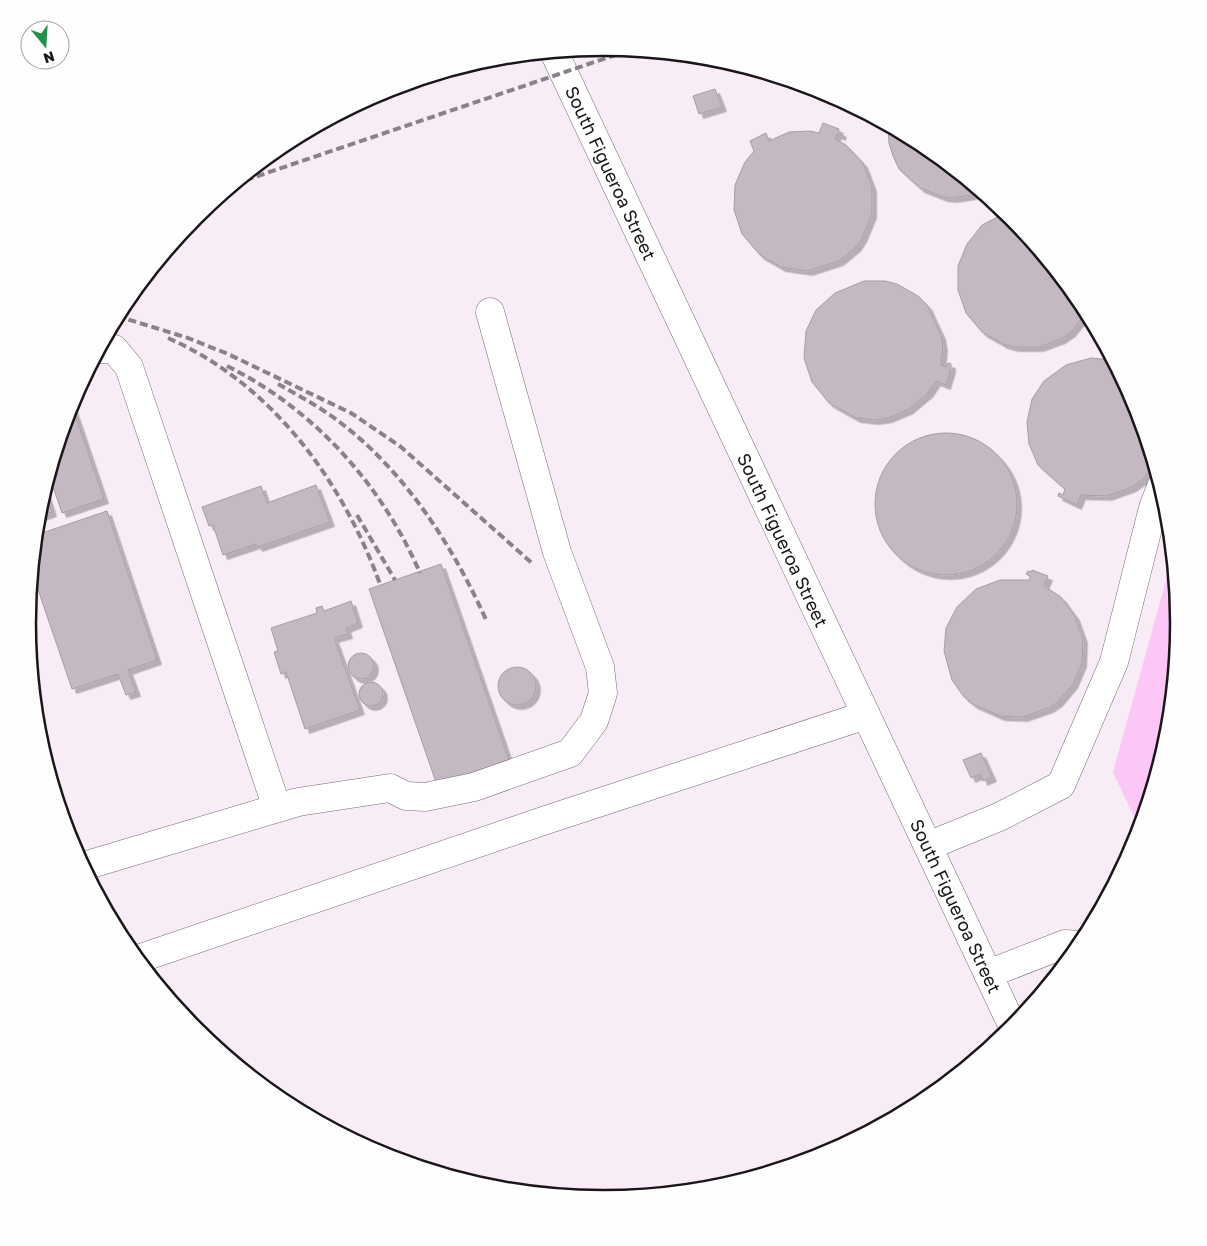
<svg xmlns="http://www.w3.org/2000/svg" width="1207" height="1246" font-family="'Golos Text',sans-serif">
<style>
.green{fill:#fcc6f6}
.building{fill:#c4b9c2;stroke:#a79da6;filter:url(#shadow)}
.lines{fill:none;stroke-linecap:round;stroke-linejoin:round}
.minor-casing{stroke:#756b74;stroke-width:29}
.major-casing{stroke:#756b74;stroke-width:29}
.minor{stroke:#fff;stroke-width:28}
.major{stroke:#fff;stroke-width:28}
.rail{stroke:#8a8288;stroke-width:4;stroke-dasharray:8 4;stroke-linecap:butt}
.labels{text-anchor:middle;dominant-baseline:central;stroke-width:4.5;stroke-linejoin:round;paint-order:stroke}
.street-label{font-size:18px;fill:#1a1619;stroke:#fefefe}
.rim{fill:none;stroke:#1a1619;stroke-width:2.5}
</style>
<defs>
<filter id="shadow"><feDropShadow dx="4.5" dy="4.5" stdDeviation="0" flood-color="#0004"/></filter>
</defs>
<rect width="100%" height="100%" fill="#f8edf6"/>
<path class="green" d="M1173,555L1179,623L1168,736L1140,830L1113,772Z"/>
<path class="building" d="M715,89L722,107L699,114L693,96Z
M823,123L839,129L838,131L842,133L841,136L837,134L835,139L846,145L863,163L872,187V214L862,238L856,247L839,261L808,271L781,267L760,255L742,234L734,210L735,185L745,162L754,151L750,141L766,133L769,141L789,132L810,131L819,133Z
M888,125L924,144L983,193L953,198L943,197L920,188L899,169L893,156L889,143Z
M1007,212L1083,303L1087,312L1071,332L1061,339L1039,347H1014L1003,344L982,332L966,313L958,290V266L967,244L982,225Z
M864,281H885L897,284L918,296L927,305L941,335L943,347L941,365L946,367L948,363L951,364V368L946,385L936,381L928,393L909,409L888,418L875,420L856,418L829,403L812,382L804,358L806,331L816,310L835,293Z
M1091,358L1113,360L1136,403L1154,464L1143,479L1132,487L1107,496L1081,495L1077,505L1058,496L1059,493L1063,495L1065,489L1038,465L1029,444L1027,422L1032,399L1044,381L1066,365Z
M71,402L104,499L62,513L49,475Z
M875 504a71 71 0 1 1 142 0a71 71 0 1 1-142 0Z
M316,485L330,522L258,547L256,544L223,555L213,525L209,526L202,507L261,486L267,503Z
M45,490L52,512L38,517L39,510Z
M107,511L157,660L128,670L136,692L126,695L118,674L72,689L32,572L36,535Z
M441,564L509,760L437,785L369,589Z
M1032,570L1048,576L1044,586L1061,597L1075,616L1083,639L1082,663L1073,684L1058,702L1049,708L1023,717L1000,716L973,704L964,697L952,680L944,651L946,628L957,607L976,589L1000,580H1029L1030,576L1026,574L1028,571L1032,572Z
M351,601L358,623L346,628L348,634L334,638L360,710L305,729L286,672L281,674L274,652L278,651L271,628L317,613L316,608L322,606L324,611Z
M348 666a13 13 0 1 1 26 0a13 13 0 1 1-26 0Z
M498 686a19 19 0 1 1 38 0a19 19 0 1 1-38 0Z
M359 694a12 12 0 1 1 24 0a12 12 0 1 1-24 0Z
M981,753L992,777L983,781L981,774L971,778L963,760Z"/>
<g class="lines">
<defs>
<path id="minor" d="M100,349H114L129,367L277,808
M928,846L999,817L1061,785L1114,662L1153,508L1161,487
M84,866L298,802L390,788L406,796L425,797L474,787L570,753L594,721L603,693L600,667L557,552L490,312
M138,959L546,820L866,715
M988,974L1065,944L1081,945"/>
<path id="major" d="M554,52L1013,1027"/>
</defs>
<use href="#minor" class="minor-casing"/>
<use href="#major" class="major-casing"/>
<use href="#minor" class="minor"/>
<use href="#major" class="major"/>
<path class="rail" d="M234,184L630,50
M117,316L188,338L228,354L351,413L401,447L533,564
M168,338C272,384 342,480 380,584
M227,366C314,409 382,485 420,573
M278,384C294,393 311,402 327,413C399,462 452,543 487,622
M357,515L395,580"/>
</g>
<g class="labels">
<g class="street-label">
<text transform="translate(611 173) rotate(65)">South Figueroa Street</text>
<text transform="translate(783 540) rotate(65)">South Figueroa Street</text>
<text transform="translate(956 906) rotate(65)">South Figueroa Street</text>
</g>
</g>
<path d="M0 0H1207V1246H0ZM36 623a567 567 0 1 1 1134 0a567 567 0 1 1-1134 0Z" fill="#fefefe" fill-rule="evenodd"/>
<path class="rim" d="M36 623a567 567 0 1 1 1134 0a567 567 0 1 1-1134 0Z"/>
<g transform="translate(45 45) rotate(162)"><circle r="24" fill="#fefefe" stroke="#a3a1a2"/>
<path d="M0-4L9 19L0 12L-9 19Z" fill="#23914a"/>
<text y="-8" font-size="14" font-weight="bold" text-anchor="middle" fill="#1a1619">N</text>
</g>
</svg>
